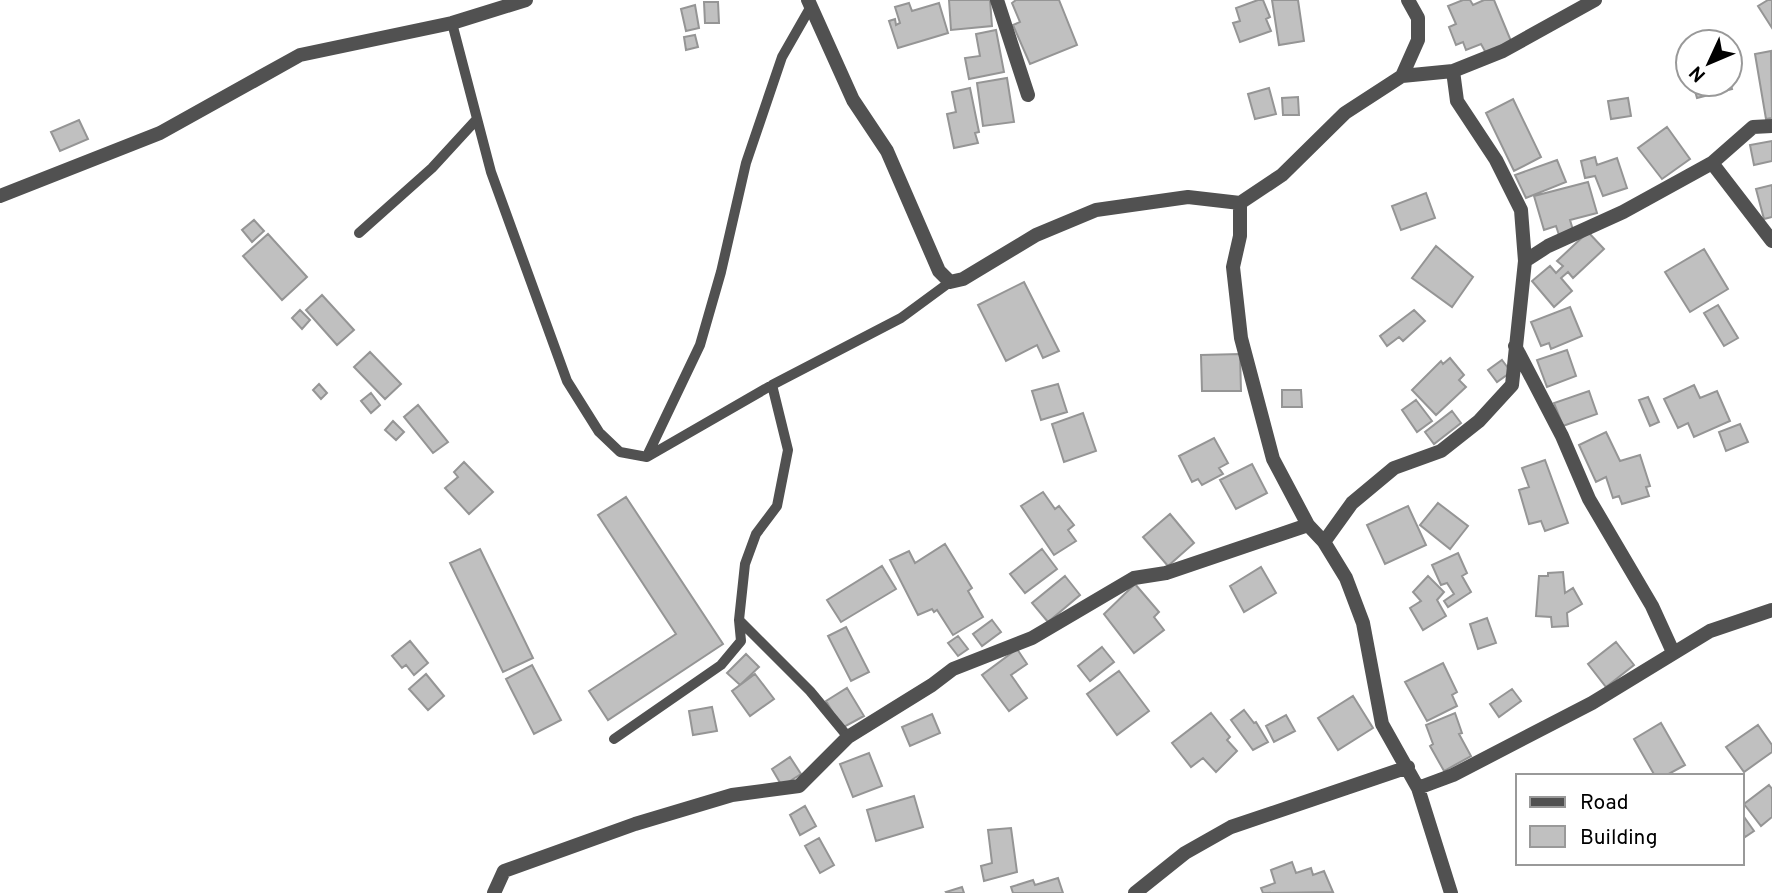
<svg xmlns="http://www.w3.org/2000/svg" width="1772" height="893" font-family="Overpass,sans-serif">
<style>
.building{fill:#c0c0c0;stroke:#959595;stroke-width:2}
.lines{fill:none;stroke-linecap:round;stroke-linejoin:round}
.service{stroke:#515151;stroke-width:10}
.minor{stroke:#515151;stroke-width:14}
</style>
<rect width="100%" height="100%" fill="#fff"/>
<path class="building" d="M949,0H990L992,26L951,30Z
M1016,0H1059L1077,45L1030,64L1013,25L1020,22L1012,3Z
M1258,0H1263L1270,17L1266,19L1271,31L1240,42L1233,23L1240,21L1236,8Z
M1272,0H1298L1304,41L1279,45Z
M1463,0H1470L1473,5L1484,0H1494L1511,41L1486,53L1481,44L1466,50L1463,42L1456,45L1449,27L1456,24L1448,6Z
M1768,0H1772V28L1758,6Z
M704,2H718L719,23H705Z
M909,3L912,11L939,3L948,33L898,48L889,21L895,19L896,25L900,23L895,7Z
M695,5L699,28L686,31L681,9Z
M996,30L1004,72L969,79L965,58L980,56L976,34Z
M695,35L698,47L686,50L684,37Z
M1771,51L1772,118L1766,119L1755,54Z
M1007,78L1014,122L983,126L977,83Z
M1730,83L1732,89L1697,98L1693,84Z
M970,88L979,132L975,133L978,143L954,148L947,114L956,112L952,92Z
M1269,88L1276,114L1255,119L1248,94Z
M1298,97L1299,115H1283L1282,98Z
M1628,98L1631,116L1611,119L1608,101Z
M1513,99L1541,157L1514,171L1486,113Z
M79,120L88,139L60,151L51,132Z
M1667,127L1690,159L1662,179L1638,148Z
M1772,141V161L1754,165L1750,145Z
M1595,157L1597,165L1617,158L1627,188L1603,196L1595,176L1585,178L1581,161Z
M1557,160L1566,182L1526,198L1515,175Z
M1588,182L1597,213L1570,220L1573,230L1559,235L1556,226L1544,230L1534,196Z
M1772,185V217L1764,219L1756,189Z
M1426,193L1435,218L1401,230L1392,206Z
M254,220L264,231L252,242L242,230Z
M1588,232L1604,249L1573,278L1568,272L1561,278L1572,291L1554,307L1532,281L1550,266L1556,273L1563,266L1557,261Z
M268,234L307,277L282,300L243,256Z
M1436,246L1473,277L1452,307L1412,278Z
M1704,249L1728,289L1690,312L1665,272Z
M1024,282L1059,351L1043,358L1037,345L1006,361L978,305Z
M322,295L354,330L337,345L306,310Z
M1718,305L1738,338L1724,346L1704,313Z
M1570,307L1582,336L1551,349L1549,343L1541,346L1531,322Z
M300,310L310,320L302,329L292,318Z
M1414,310L1425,321L1403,341L1399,337L1387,346L1380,336Z
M1567,350L1576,376L1547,387L1537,360Z
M370,352L401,384L385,399L354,367Z
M1240,354L1241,391H1202L1201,355Z
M1450,358L1464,375L1459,380L1466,387L1436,415L1412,390L1441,361L1443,364Z
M1502,360L1511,372L1497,382L1488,370Z
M319,384L327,393L321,399L313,390Z
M1058,384L1067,412L1041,420L1032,391Z
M1694,385L1700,398L1717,391L1730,421L1694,437L1688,423L1678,428L1664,399Z
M1282,390H1301L1302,407H1282Z
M1589,391L1597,414L1563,426L1554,403Z
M371,393L380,405L371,413L361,401Z
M1648,397L1659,422L1650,426L1639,400Z
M1416,400L1432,421L1417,432L1402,410Z
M418,405L448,442L433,453L404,417Z
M1452,411L1461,423L1434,444L1425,432Z
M1083,413L1096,451L1064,462L1052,424Z
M393,421L404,432L396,440L385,430Z
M1740,424L1748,442L1726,451L1719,432Z
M1606,432L1620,461L1640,455L1650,486L1646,487L1649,496L1622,504L1619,496L1613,498L1606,477L1596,482L1579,445Z
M1214,438L1228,463L1219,468L1223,474L1202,485L1198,479L1192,482L1179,456Z
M1545,460L1568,523L1545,531L1541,521L1529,524L1519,490L1529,487L1522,468Z
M464,462L493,492L469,514L445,488L458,477L454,472Z
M1252,464L1267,493L1236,509L1220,480Z
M1043,492L1055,509L1059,506L1074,525L1068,530L1076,541L1054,555L1021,506Z
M626,497L723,644L608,720L589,691L676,634L598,515Z
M1438,503L1468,526L1450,549L1420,525Z
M1408,506L1426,545L1385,564L1367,525Z
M1170,514L1194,543L1168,566L1143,537Z
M945,544L972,588L968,591L983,617L953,635L937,610L934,612L932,609L918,615L890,560L909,551L915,563Z
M480,549L533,658L503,672L450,563Z
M1042,549L1057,569L1025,593L1010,574Z
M1458,553L1467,573L1462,576L1471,592L1448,607L1444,601L1454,594L1447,583L1441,585L1432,565Z
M882,566L896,589L841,622L827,600Z
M1261,567L1276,593L1244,612L1230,586Z
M1563,572L1565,593L1573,588L1582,604L1567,613L1568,626L1552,627L1551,617L1536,616L1539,576H1548V573Z
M1065,576L1080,595L1048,622L1032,603Z
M1428,576L1444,592L1437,600L1446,616L1423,630L1410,608L1421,601L1413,592Z
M1135,584L1159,612L1154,617L1164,630L1134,653L1104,614Z
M1487,618L1496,643L1478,649L1470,624Z
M992,620L1001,632L982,646L973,634Z
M846,627L869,672L851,681L828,636Z
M958,636L968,649L958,656L948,643Z
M410,641L428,663L414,675L406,665L402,668L392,656Z
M1616,642L1634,665L1606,687L1588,664Z
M1102,647L1114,662L1090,681L1078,666Z
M1017,649L1027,664L1011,675L1027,698L1009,711L982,675Z
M746,654L759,667L740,685L727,673Z
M1443,663L1457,692L1452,695L1457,706L1427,721L1405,682Z
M532,665L561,720L534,734L506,679Z
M1119,671L1149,711L1117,735L1087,694Z
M426,674L444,696L428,710L409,689Z
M755,674L774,699L750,716L732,691Z
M847,688L864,716L842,728L826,701Z
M1512,689L1521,701L1499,717L1490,704Z
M1353,696L1373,728L1338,750L1318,718Z
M712,707L717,731L693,735L689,711Z
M1244,710L1254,723L1256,722L1268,742L1253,750L1231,720Z
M1211,713L1230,737L1227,740L1237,751L1216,772L1203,758L1191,767L1172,743Z
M1455,713L1462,733L1459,734L1471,756L1444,771L1430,746L1433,744L1426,725Z
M932,714L940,733L910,746L902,727Z
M1286,715L1295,731L1274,742L1266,726Z
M1661,723L1685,765L1665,776H1655L1634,739Z
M1758,725L1772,745V752L1744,772L1726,747Z
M869,753L882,786L853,797L840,764Z
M790,757L801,774L782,786L772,769Z
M1769,785L1772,789V817L1761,826L1744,804Z
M914,796L923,827L876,841L867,810Z
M805,806L816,826L800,835L790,815Z
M1742,814L1754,831L1745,837L1742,832Z
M1011,828L1017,872L984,881L981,866L992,863L988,830Z
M819,838L834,865L820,873L805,846Z
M1292,862L1296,873L1311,868L1313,875L1324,871L1333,892L1263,893L1261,888L1275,883L1271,870Z
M1058,878L1063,893H1013L1011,887L1033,880L1035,885Z
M962,887L964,893H947L946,892Z"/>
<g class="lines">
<path class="service" d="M452,23L491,172L567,381L599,432L620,452L647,457L772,385L901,318L950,282
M359,233L432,168L477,119
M647,456L700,345L721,272L746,163L782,57L810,8
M739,620L810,691L848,737
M614,739L721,665L741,641L739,620L745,564L756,534L777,506L788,450L772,385"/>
<path class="minor" d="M808,0L853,100L887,151L939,271L950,282L963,279L1036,235L1096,210L1188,197L1240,203
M997,0L1028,95
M1408,0L1418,18V40L1402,76L1345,113L1282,175L1240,203V236L1233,267L1241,338L1273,459L1308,525L1324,542L1346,578L1363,623L1382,724L1418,788L1451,893
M1402,76L1453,71L1503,51L1595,0
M1712,163L1772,241
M0,196L160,133L300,55L452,23L526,0
M1525,261L1548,246L1623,212L1712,163L1753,127L1772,126
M1515,346L1562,436L1589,499L1652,606L1673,652
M1324,542L1352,503L1394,468L1441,451L1479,421L1512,385L1525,261L1521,210L1496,160L1457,101L1453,71
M1418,788L1453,775L1592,703L1710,631L1772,610
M494,893L504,871L635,824L732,795L799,786L848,737L932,685L953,669L1032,638L1134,578L1166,573L1308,525
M1135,893L1185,853L1231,827L1408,767"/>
</g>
<rect x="1516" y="774" width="228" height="91" fill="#ffffff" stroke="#999999" stroke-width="2"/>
<rect x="1530" y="797" width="35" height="10" fill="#515151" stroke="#999999" stroke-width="2"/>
<text x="1580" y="809" font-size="21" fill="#000000">Road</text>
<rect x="1530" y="826" width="35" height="21" fill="#c0c0c0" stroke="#999999" stroke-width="2"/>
<text x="1580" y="844" font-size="21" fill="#000000">Building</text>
<g transform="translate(1709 63) rotate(226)"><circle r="33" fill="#ffffff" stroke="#999999" stroke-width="2"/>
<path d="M0-5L12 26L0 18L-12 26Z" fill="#000000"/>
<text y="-10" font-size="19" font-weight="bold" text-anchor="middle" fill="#000000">N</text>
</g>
</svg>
